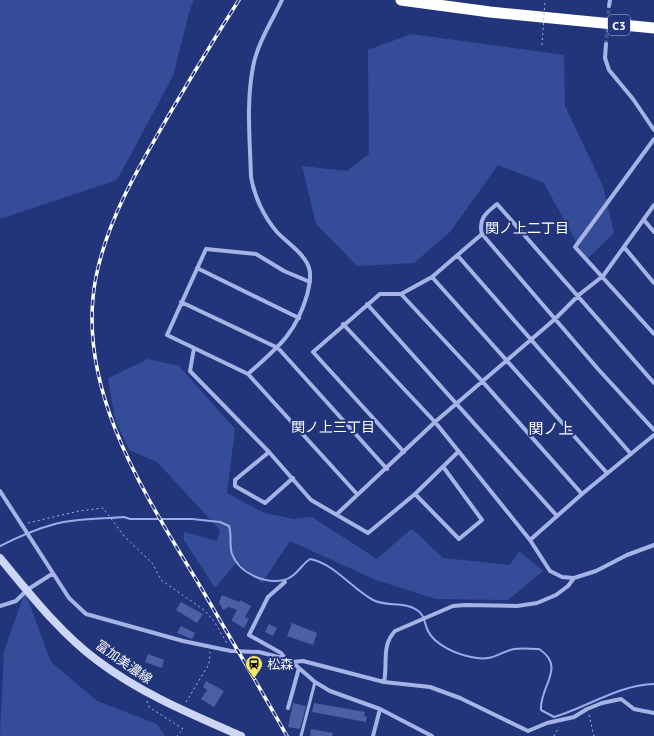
<svg xmlns="http://www.w3.org/2000/svg" width="654" height="736" font-family="'PT Sans','Noto Sans JP',sans-serif">
<style>
.green{fill:#354d98}
.lines{fill:none;stroke-linecap:round;stroke-linejoin:round}
.stream{stroke:#99ace6;stroke-width:2}
.building{fill:#4b5fa4}
.minor-tunnel{stroke:#43538f;stroke-width:4;stroke-dasharray:4 2;stroke-linecap:butt}
.path{stroke:#a5b4e5;stroke-width:1;stroke-dasharray:2 3;stroke-linecap:butt}
.service{stroke:#a5b4e5;stroke-width:3}
.minor{stroke:#a5b4e5;stroke-width:4}
.secondary{stroke:#ced6f5;stroke-width:8}
.motorway{stroke:#fff;stroke-width:11}
.rail-casing{stroke:#fff;stroke-width:3.5}
.rail{stroke:#22357b;stroke-width:2;stroke-dasharray:6;stroke-linecap:butt}
.path-bridge{stroke:#a5b4e5;stroke-width:1;stroke-dasharray:2 3;stroke-linecap:butt}
.labels{text-anchor:middle;dominant-baseline:central;stroke-width:4;stroke-linejoin:round;paint-order:stroke}
.shield{fill:#22357b;stroke:#bdc2d7;stroke-width:1}
.shield-label{font-size:12px;font-weight:bold;fill:#fff}
.street-label{font-size:13px;fill:#fff;stroke:#22357b}
.poi-label{font-size:13px;fill:#fff;stroke:#22357b;text-anchor:start}
.neighbourhood-label{font-size:14px;fill:#fff;stroke:#22357b}
.quarter-label{font-size:15px;fill:#fff;stroke:#22357b}
</style>
<rect width="100%" height="100%" fill="#22357b"/>
<path class="green" d="M0,0H194L190,9L173,76L117,180L0,219Z
M411,34L564,55L565,106L603,186L614,233L586,260L544,183L498,165L450,232L414,263L357,266L316,224L302,166L347,171L369,154L368,50Z
M148,359L179,366L235,429L227,493L264,513L294,519L312,517L377,559L411,529L418,534L443,558L510,565L519,551L543,571L508,600L436,599L376,580L290,541L262,583L237,562L215,588L184,540V532L217,541L220,530L157,462L129,450L115,419L108,378Z
M25,592L51,662L97,701L157,724L165,736H0L4,651Z"/>
<g class="lines">
<path class="stream" d="M0,546C18,537 36,529 55,524C77,518 102,519 124,517L130,519H192L220,522L229,526C232,535 229,545 232,554C239,573 264,584 284,580C295,578 301,565 310,559C335,564 351,588 373,600C386,607 404,601 417,610C425,615 424,623 428,631C435,645 456,654 471,657C493,662 497,653 514,649C522,648 531,649 539,649C567,667 539,687 541,710L554,717C588,707 618,685 654,684"/>
</g>
<path class="building" d="M222,595L239,602L240,600L251,606L245,617L249,619L244,628L232,621V619L237,610L229,607L223,610L219,602Z
M181,602L203,614L197,623L176,610Z
M292,623L317,633L313,645L287,636Z
M269,624L277,628L273,636L265,632Z
M181,626L195,633L192,639L177,633Z
M148,654L164,660L162,668L145,662Z
M206,681L224,691L214,707L201,699L207,690L203,687Z
M293,703L306,706L300,729L288,727Z
M314,703L365,712L364,716L367,717L366,722L312,712Z
M311,729L333,733L332,736H310Z"/>
<g class="lines">
<path class="minor-tunnel" d="M606,44L609,6"/>
<path class="path" d="M28,523L79,511L103,508L125,537L153,564L161,580L204,610L214,621L228,645
M147,701L149,707L183,729L177,736
M186,702L209,664L210,652
M589,715L594,736
M554,736L559,727"/>
<path class="service" d="M301,736L315,682"/>
<path class="minor" d="M609,6L610,0
M606,44L605,58L609,70L633,99L654,130
M654,139L575,247L654,334
M644,220L654,232
M482,234C478,219 486,213 497,204L654,383
M624,247L654,283
M458,256L631,454
M197,268L299,318
M432,277L607,473
M310,282L284,271L256,254L206,249L167,335L248,374L357,494
M401,294L432,277L482,234L598,369L654,430
M181,302L278,348L387,469
M367,304L557,516
M343,324L435,422L530,540L550,571L562,577L574,578
M194,348L190,371L269,452L311,500L368,533L415,494L458,452
M248,374C277,348 296,334 307,295C309,287 312,276 309,268C305,254 286,242 277,232C264,217 254,196 251,177C250,141 246,103 253,67C257,44 272,21 282,0
M269,452L235,480V486L265,503L293,478
M404,452L313,352L380,294H401L482,381L582,494
M0,491L69,598L86,614L183,641L231,651L259,652L286,659L292,662L315,682L330,691L380,709L432,736
M415,494L459,539L482,520L444,468
M337,514L435,422L555,319L580,294L603,276L654,205
M530,540L582,494L654,435
M285,582L268,597L249,635L281,653L285,658
M0,606L16,601L27,590L52,574
M292,662L303,661L384,682L430,687L460,698L528,731L547,723L574,717L587,709L602,703L621,699L634,709L654,713
M384,682C388,663 381,646 395,631L453,606L465,605L517,606L537,603L556,595L568,586L574,578L596,571L627,555L654,545
M288,708L299,668
M373,736L380,709"/>
<path class="secondary" d="M0,558C29,593 61,634 98,661C142,694 191,714 241,736"/>
<path class="motorway" d="M401,0L490,12L654,28"/>
<defs>
<path id="rail" d="M239,0C214,39 190,79 166,120C138,168 107,221 96,277C74,388 146,496 200,586C229,636 259,686 287,736"/>
</defs>
<use href="#rail" class="rail-casing"/>
<use href="#rail" class="rail"/>
<path class="path-bridge" d="M542,45L545,0"/>
</g>
<defs>
<symbol id="station-pin" viewBox="-11 -11 22 30"><path d="M0 17L-7.5 6A9.5 9.5 0 1 1 7.5 6Z" fill="#f1e767" stroke="#22357b"/><path d="M-3-6H3Q5-6 5-4V2Q5 4 3 4L4.5 6H3L1.5 4h-3L-3 6H-4.5L-3 4Q-5 4-5 2V-4Q-5-6-3-6ZM-3.5-4v3h7v-3ZM-3.5 1v1.5H-2V1ZM2 1v1.5H3.5V1Z" fill="#111"/></symbol>
</defs>
<g fill-rule="evenodd">
<use href="#station-pin" x="244" y="654" width="20" height="27"/>
</g>
<g class="labels">
<rect class="shield" x="608" y="15" width="22" height="20" rx="3"/>
<g class="shield-label">
<text x="619" y="25">C3</text>
</g>
<g class="street-label">
<text transform="translate(124 662) rotate(35)">富加美濃線</text>
</g>
<g class="poi-label">
<text x="267" y="664">松森</text>
</g>
<g class="neighbourhood-label">
<text x="527" y="228">関ノ上二丁目</text>
<text x="333" y="427">関ノ上三丁目</text>
</g>
<g class="quarter-label">
<text x="551" y="428">関ノ上</text>
</g>
</g>
</svg>
